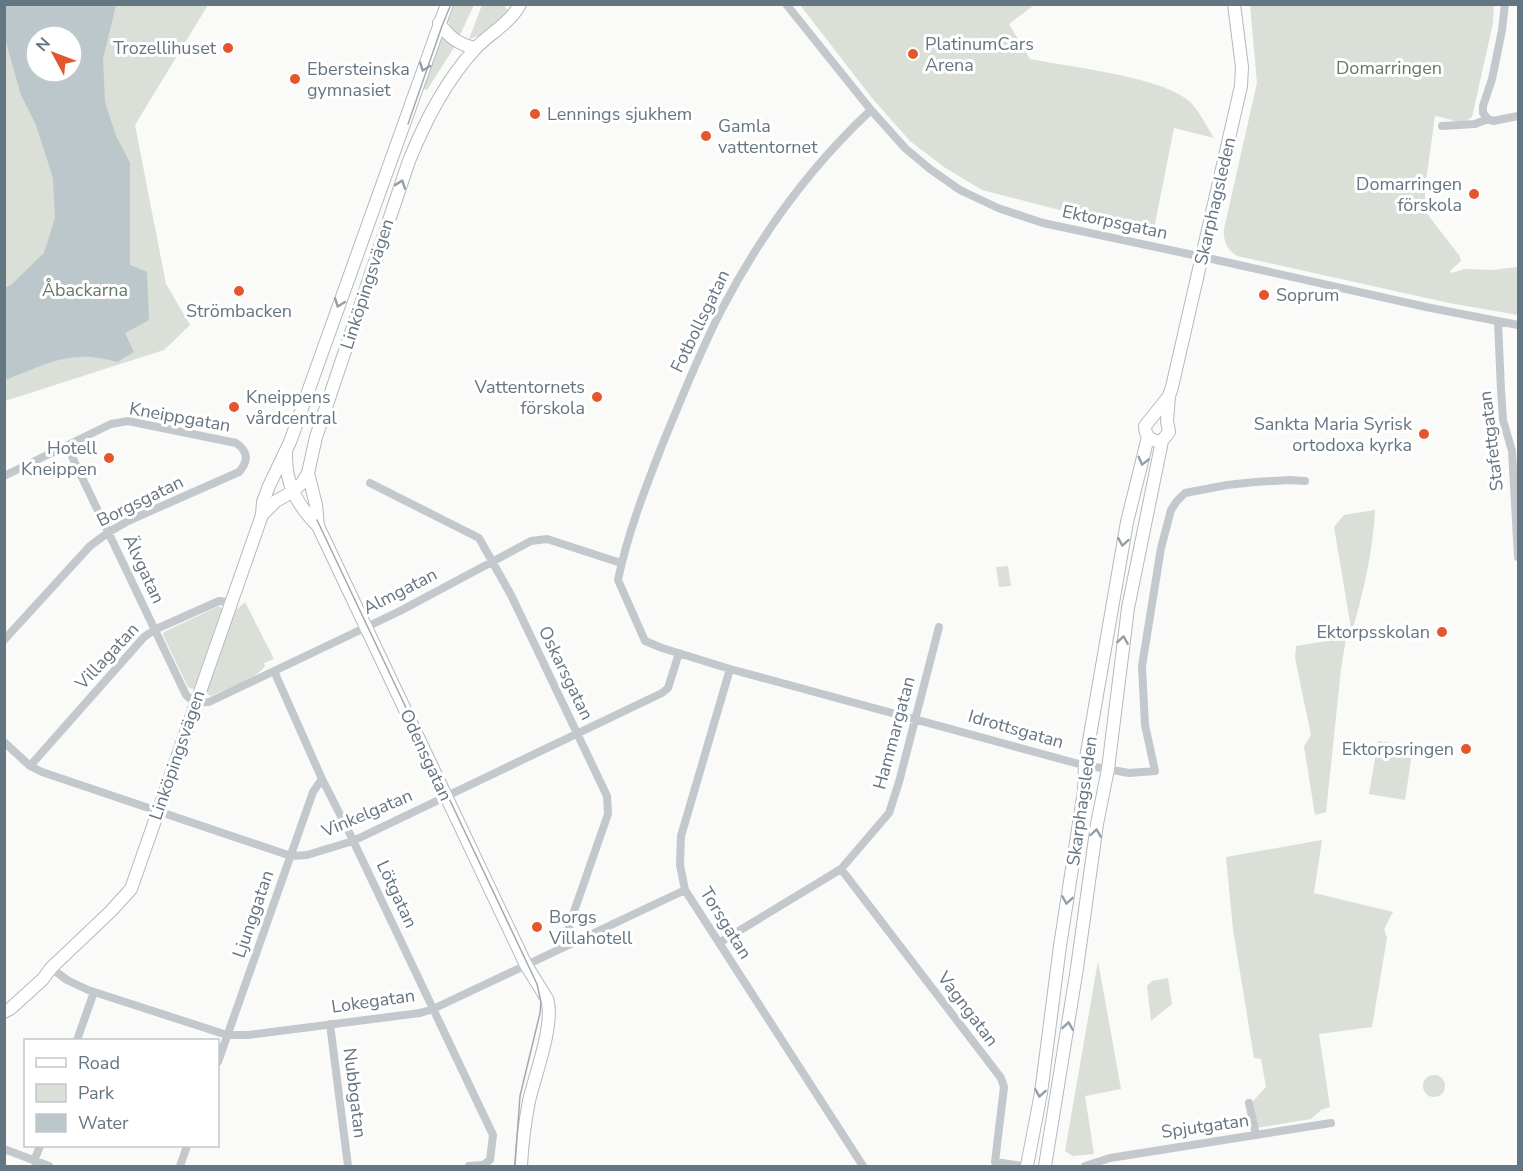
<svg xmlns="http://www.w3.org/2000/svg" width="1523" height="1171" font-family="'Nunito Sans',sans-serif">
<style>
.green{fill:#dadfd7;fill-rule:evenodd}
.water{fill:#bbc7cb;fill-rule:evenodd}
.lines{fill:none;stroke-linecap:round;stroke-linejoin:round}
.secondary-casing{stroke:#b3babf;stroke-width:14}
.street{stroke:#c3c8cc;stroke-width:8}
.secondary{stroke:#fff;stroke-width:12}
.tram{stroke:#a2aab0;stroke-width:1.5}
.oneway{stroke:#939fa8}
.poi-dot{fill:#e4572e;stroke:#fff;stroke-width:2}
.labels{text-anchor:middle;dominant-baseline:central;stroke-width:6;stroke-linejoin:round;paint-order:stroke}
.poi-label{font-size:18px;fill:#657683;stroke:#fff;text-anchor:start}
.park-label{font-size:18px;fill:#687a64;stroke:#fff}
.street-label{font-size:18px;fill:#657683;stroke:#fff}
</style>
<rect width="100%" height="100%" fill="#fafaf8"/>
<path class="green" d="M5,5H208L135,125L166,284L190,325L164,350L5,401ZM36,36H72V72H36Z
M454,5H474L459,37L453,33L448,21Z
M482,5H504L508,11L481,35L469,39Z
M800,5H1034L1009,24L1030,59C1069,67 1166,77 1191,103C1200,112 1207,127 1214,138L1174,128L1153,234L982,190L944,167L910,141L872,98Z
M1250,5H1494L1493,23L1472,117C1459,127 1448,117 1435,116L1426,181L1424,210L1459,255L1461,261L1450,271L1452,273L1464,269L1492,270L1518,267V315L1449,303L1237,256C1227,249 1223,241 1224,229L1257,83Z
M441,34L455,46L427,90L422,88Z
M1375,510C1373,550 1364,590 1353,628H1351L1334,527L1344,515Z
M1008,566L1011,586L999,587L996,567Z
M245,602L274,659L264,663L265,666C258,678 225,689 211,696L207,694L205,690L235,611Z
M219,606L222,608L194,688L192,689L188,687L163,635L164,632Z
M1346,638L1341,669L1326,812L1315,815L1304,746L1311,735L1295,658L1296,646Z
M1378,741L1413,747L1405,800L1369,794Z
M1322,840L1314,893L1393,912L1384,929L1387,938L1372,1027L1319,1034L1330,1107L1321,1110L1311,1119L1256,1128L1253,1101L1266,1087L1261,1059L1254,1058L1233,929L1226,857Z
M1098,961L1121,1089L1085,1096L1094,1154L1073,1156L1065,1151Z
M1168,978L1172,1004L1151,1021L1147,986L1152,981Z
M1423 1086a11 11 0 1 1 22 0a11 11 0 1 1-22 0Z"/>
<path class="water" d="M5,4L116,5L103,59L105,102L116,136L130,163V265L147,272L149,320L125,333L134,352L117,362C71,348 47,364 5,380V288L12,284L44,253L55,218L53,178L36,125L21,95L5,39ZM36,36H72V72H36Z"/>
<g class="lines">
<defs>
<path id="secondary" d="M439,23C449,37 459,45 476,48
M1169,396L1167,421L1169,432L1162,441C1152,442 1145,437 1145,426L1169,396L1172,387L1241,86L1242,67L1234,4
M286,453C285,483 297,505 318,526L526,965L547,999C555,1023 535,1075 529,1101C525,1122 522,1145 521,1166
M308,473L316,505L318,526
M262,515L276,501L292,492L302,483L308,473L316,437L409,161C425,121 445,82 474,50C488,34 510,24 520,4
M4,1012L10,1009L43,979L51,968L111,911L131,889L262,515L263,502L269,486L290,442L447,4
M1027,1166L1041,1093L1060,946L1084,791L1085,764L1127,522L1148,437
M1045,1166L1077,968L1097,824L1108,769L1128,608L1162,441"/>
</defs>
<use href="#secondary" class="secondary-casing"/>
<path class="street" d="M786,4L871,110L905,148L930,169L960,190L998,208L1043,223L1212,259L1426,307L1518,325
M1505,4L1502,30L1492,79L1483,106V113L1488,119L1493,121L1518,116
M871,110C811,166 760,236 722,309C700,351 683,395 665,438C647,484 628,531 618,580L645,641L662,648L730,669L1079,764L1129,773L1155,771L1145,725L1142,666L1161,548L1171,510L1177,501L1185,493L1227,485L1255,482L1290,480L1305,481
M1442,126L1475,124L1488,119
M1498,322L1501,390L1503,420L1512,451L1518,557
M67,446L186,695L195,703L209,702L400,611L531,541L547,539L621,563
M4,476L111,424L128,421L236,443C248,451 249,461 239,472L128,521L109,532L90,546L4,640
M370,483L479,538L511,595L607,796L608,814L569,926L572,942
M730,669L681,836L680,865L685,890L863,1166
M274,671L322,779L349,832L493,1135L490,1160L483,1165L469,1166
M4,742L30,766L42,772L291,856L307,855L353,841L662,693L668,688L679,653
M30,766L144,637L154,630L219,601L230,602
M841,869L1001,1078L1004,1087L995,1162L1023,1166
M719,943L841,869L889,813L899,782L939,627
M51,968L67,980L88,990L227,1035H248L420,1013L433,1009L685,890
M330,1024L348,1166
M77,1040L94,992
M218,1062L313,792L322,779
M1249,1103L1256,1135
M4,1149L49,1166
M34,1161L40,1146
M180,1166L187,1146
M1085,1166L1110,1158L1331,1123"/>
<use href="#secondary" class="secondary"/>
<path class="tram" d="M408,124L442,26L451,4
M317,520L537,984L541,1002L540,1013L520,1096L515,1166"/>
</g>
<defs><path id="oneway-chevron" d="M-2-3.5L2.5 0L-2 3.5" fill="none" stroke-width="1.6" stroke-linecap="round" stroke-linejoin="round" transform="scale(1.5)"/></defs>
<g class="oneway">
<use href="#oneway-chevron" transform="translate(424 67) rotate(110)"/>
<use href="#oneway-chevron" transform="translate(401 184) rotate(-71)"/>
<use href="#oneway-chevron" transform="translate(339 303) rotate(110)"/>
<use href="#oneway-chevron" transform="translate(1143 461) rotate(104)"/>
<use href="#oneway-chevron" transform="translate(1123 542) rotate(100)"/>
<use href="#oneway-chevron" transform="translate(1123 640) rotate(-81)"/>
<use href="#oneway-chevron" transform="translate(1096 833) rotate(-82)"/>
<use href="#oneway-chevron" transform="translate(1067 900) rotate(99)"/>
<use href="#oneway-chevron" transform="translate(1068 1026) rotate(-81)"/>
<use href="#oneway-chevron" transform="translate(1040 1093) rotate(99)"/>
</g>
<g class="poi-dot">
<circle cx="228" cy="48" r="6"/>
<circle cx="913" cy="54" r="6"/>
<circle cx="295" cy="79" r="6"/>
<circle cx="535" cy="114" r="6"/>
<circle cx="706" cy="136" r="6"/>
<circle cx="1474" cy="194" r="6"/>
<circle cx="239" cy="291" r="6"/>
<circle cx="1264" cy="295" r="6"/>
<circle cx="597" cy="397" r="6"/>
<circle cx="234" cy="407" r="6"/>
<circle cx="1424" cy="434" r="6"/>
<circle cx="109" cy="458" r="6"/>
<circle cx="1442" cy="632" r="6"/>
<circle cx="1466" cy="749" r="6"/>
<circle cx="537" cy="927" r="6"/>
</g>
<g class="labels">
<g class="poi-label">
<text x="925" y="44">PlatinumCars<tspan x="925" dy="21">Arena</tspan></text>
<text x="216" y="48" text-anchor="end">Trozellihuset</text>
<text x="307" y="69">Ebersteinska<tspan x="307" dy="21">gymnasiet</tspan></text>
<text x="547" y="114">Lennings sjukhem</text>
<text x="718" y="126">Gamla<tspan x="718" dy="21">vattentornet</tspan></text>
<text x="1462" y="184" text-anchor="end">Domarringen<tspan x="1462" dy="21">förskola</tspan></text>
<text x="1276" y="295">Soprum</text>
<text x="239" y="311" text-anchor="middle">Strömbacken</text>
<text x="585" y="387" text-anchor="end">Vattentornets<tspan x="585" dy="21">förskola</tspan></text>
<text x="246" y="397">Kneippens<tspan x="246" dy="21">vårdcentral</tspan></text>
<text x="1412" y="424" text-anchor="end">Sankta Maria Syrisk<tspan x="1412" dy="21">ortodoxa kyrka</tspan></text>
<text x="97" y="448" text-anchor="end">Hotell<tspan x="97" dy="21">Kneippen</tspan></text>
<text x="1430" y="632" text-anchor="end">Ektorpsskolan</text>
<text x="1454" y="749" text-anchor="end">Ektorpsringen</text>
<text x="549" y="917">Borgs<tspan x="549" dy="21">Villahotell</tspan></text>
</g>
<g class="park-label">
<text x="1389" y="68">Domarringen</text>
<text x="85" y="290">Åbackarna</text>
</g>
<g class="street-label">
<text transform="translate(1215 201) rotate(-77)">Skarphagsleden</text>
<text transform="translate(1115 222) rotate(12)">Ektorpsgatan</text>
<text transform="translate(367 284) rotate(-72)">Linköpingsvägen</text>
<text transform="translate(700 321) rotate(-64)">Fotbollsgatan</text>
<text transform="translate(180 417) rotate(10)">Kneippgatan</text>
<text transform="translate(1491 441) rotate(-97)">Stafettgatan</text>
<text transform="translate(140 501) rotate(-26)">Borgsgatan</text>
<text transform="translate(144 569) rotate(65)">Älvgatan</text>
<text transform="translate(400 591) rotate(-27)">Almgatan</text>
<text transform="translate(107 656) rotate(-47)">Villagatan</text>
<text transform="translate(566 673) rotate(64)">Oskarsgatan</text>
<text transform="translate(1016 729) rotate(16)">Idrottsgatan</text>
<text transform="translate(894 733) rotate(-75)">Hammargatan</text>
<text transform="translate(177 755) rotate(-71)">Linköpingsvägen</text>
<text transform="translate(426 755) rotate(65)">Odensgatan</text>
<text transform="translate(1082 801) rotate(-82)">Skarphagsleden</text>
<text transform="translate(367 813) rotate(-23)">Vinkelgatan</text>
<text transform="translate(397 894) rotate(65)">Lötgatan</text>
<text transform="translate(253 914) rotate(-71)">Ljunggatan</text>
<text transform="translate(726 923) rotate(58)">Torsgatan</text>
<text transform="translate(373 1001) rotate(-8)">Lokegatan</text>
<text transform="translate(968 1009) rotate(53)">Vagngatan</text>
<text transform="translate(355 1093) rotate(83)">Nubbgatan</text>
<text transform="translate(1205 1126) rotate(-8)">Spjutgatan</text>
</g>
</g>
<rect width="1523" height="1171" fill="none" stroke="#657683" stroke-width="12"/>
<rect x="24" y="1039" width="195" height="108" fill="#ffffff" stroke="#c1c8cd" stroke-width="1.5"/>
<rect x="36" y="1058" width="30" height="9" fill="#ffffff" stroke="#c1c8cd" stroke-width="1.5"/>
<text x="78" y="1069" font-size="18" fill="#657683">Road</text>
<rect x="36" y="1084" width="30" height="18" fill="#dadfd7" stroke="#c1c8cd" stroke-width="1.5"/>
<text x="78" y="1099" font-size="18" fill="#657683">Park</text>
<rect x="36" y="1114" width="30" height="18" fill="#bbc7cb" stroke="#c1c8cd" stroke-width="1.5"/>
<text x="78" y="1129" font-size="18" fill="#657683">Water</text>
<g transform="translate(54 54) rotate(311)"><circle r="28" fill="#ffffff" stroke="#c1c8cd" stroke-width="1.5"/>
<path d="M0-4.5L10 22L0 15L-10 22Z" fill="#e4572e"/>
<text y="-9" font-size="16" font-weight="bold" text-anchor="middle" fill="#657683">N</text>
</g>
</svg>
